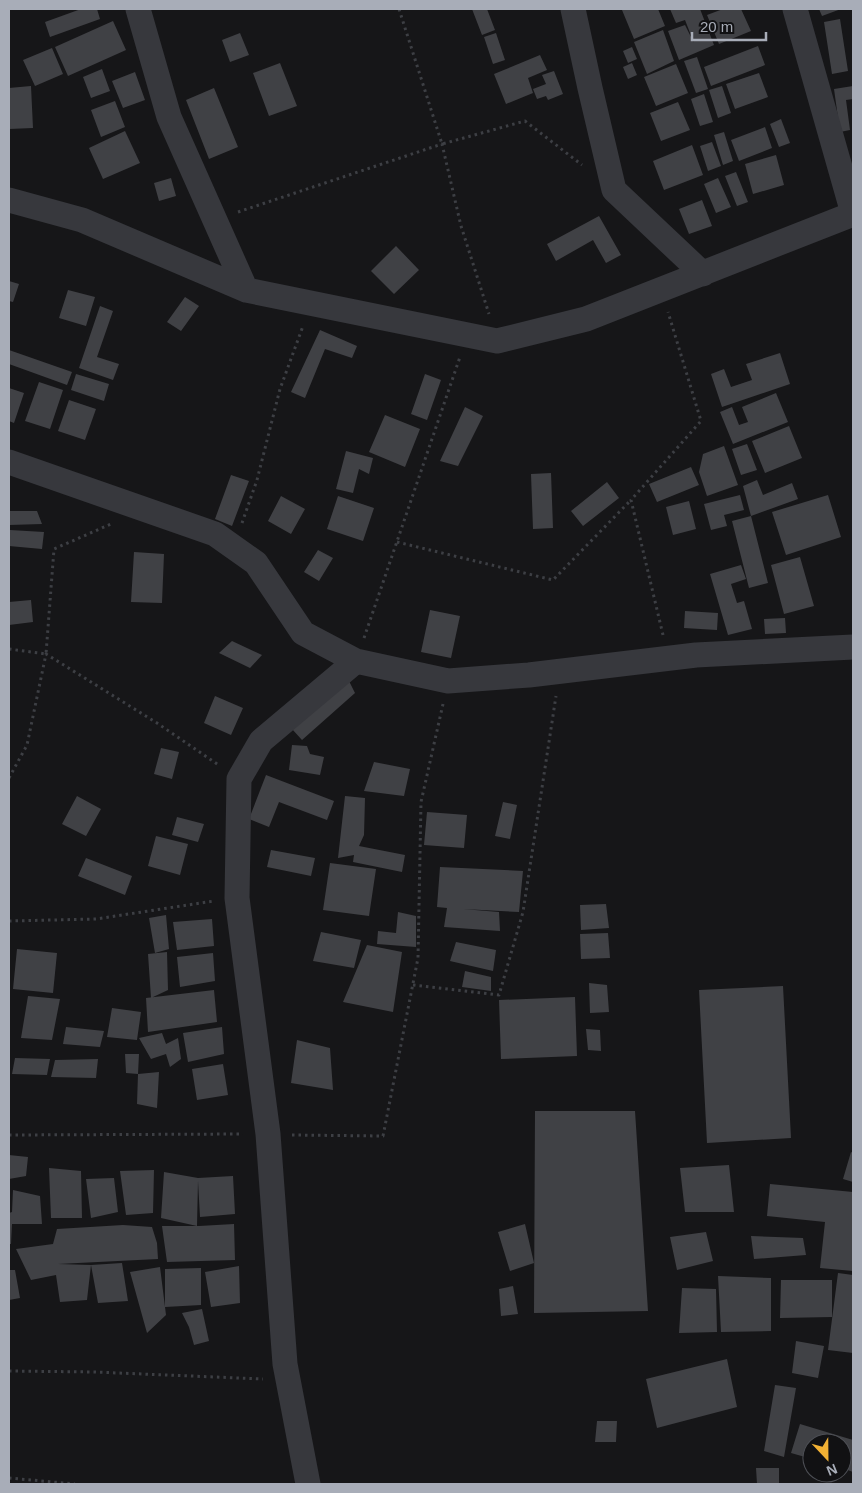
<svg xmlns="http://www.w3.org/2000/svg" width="862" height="1493" font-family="Helvetica,sans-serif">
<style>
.building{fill:#404145}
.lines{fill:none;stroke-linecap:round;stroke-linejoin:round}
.path{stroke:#3d3f44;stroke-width:3;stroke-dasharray:2.5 4;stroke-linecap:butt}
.street{stroke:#37383d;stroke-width:25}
</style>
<rect width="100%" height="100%" fill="#161618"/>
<path class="building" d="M81,9H97L100,19L50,37L45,22Z
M472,9H487L495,30L482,35Z
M625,9H658L665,26L634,39L622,10Z
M670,9H700L714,45L679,60L668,31L685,25L694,43L685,20L676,23Z
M723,9H741L751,31L719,44L707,15Z
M819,9H841L822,16Z
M840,19L848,71L832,74L824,22Z
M113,21L126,50L68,76L55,47Z
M663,30L674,61L647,74L634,42Z
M240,33L249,55L230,62L222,40Z
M496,33L505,60L493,64L484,37Z
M758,46L765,65L711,86L704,67Z
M632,47L637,59L628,63L623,51Z
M52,48L63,74L35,86L23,60Z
M540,55L547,70L528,78L533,93L506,104L494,74Z
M697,57L708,89L696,93L684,61Z
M280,63L297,106L269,116L253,73Z
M632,63L637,75L628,79L623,67Z
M676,64L688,93L656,106L644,77Z
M102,69L110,91L91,98L83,77Z
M554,71L563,94L548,100L546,96L537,99L533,89L546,84L542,75Z
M135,72L145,100L123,108L112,81Z
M759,73L768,97L735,109L726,84Z
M31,86L33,128L9,129V88Z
M722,86L731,113L718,118L709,90Z
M853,86V99L846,100L850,130L840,132L834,89Z
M214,88L238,147L209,159L186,100Z
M704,94L713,122L700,126L691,99Z
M115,101L125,127L101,137L91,110Z
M678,102L690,130L661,141L650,113Z
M781,119L790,143L779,147L770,124Z
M765,127L772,148L739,161L731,140Z
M125,131L140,163L103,179L89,148Z
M724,132L733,161L723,165L714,135Z
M712,142L721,166L708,171L700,146Z
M692,145L703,175L664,190L653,161Z
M776,155L784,185L753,194L745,164Z
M736,172L748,202L737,206L725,176Z
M171,178L176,196L159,201L154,183Z
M718,178L731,207L716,213L704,184Z
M702,200L712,226L689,234L679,209Z
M599,216L621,255L606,263L593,240L556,261L547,244Z
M396,246L419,270L394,294L371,271Z
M9,281L19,284L13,302L9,301Z
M68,290L95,297L86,326L59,318Z
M185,297L199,306L181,331L167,322Z
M100,306L113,311L97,357L119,364L113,380L79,368Z
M320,330L357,346L352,358L325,349L305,398L291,392Z
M9,350L72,372L67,385L9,364Z
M780,353L790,384L722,407L711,374L724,369L731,387L752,380L746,364Z
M76,374L109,384L104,401L71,390Z
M425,374L441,380L427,420L411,414Z
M39,382L63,390L50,429L25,421Z
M9,388L24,393L14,423L9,421Z
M776,393L788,422L733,444L720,412L732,407L739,425L748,422L742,407Z
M69,400L96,409L85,440L58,431Z
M465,407L483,416L458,466L440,461Z
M385,415L420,429L405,467L369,452Z
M789,426L802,458L765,473L752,441Z
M747,444L757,470L741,475L732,449Z
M724,446L738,485L707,496L699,472L703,454Z
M346,451L373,458L369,474L359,469L353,493L336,489Z
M691,467L699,485L657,502L649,484Z
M551,473L553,528L533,529L531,474Z
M231,475L249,481L232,526L215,519Z
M757,480L763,495L792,483L798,499L751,516L743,486Z
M607,482L619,498L583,526L571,511Z
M740,495L744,510L724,515L727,526L711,530L704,504Z
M828,495L841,537L786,555L772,512Z
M281,496L305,509L291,534L268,521Z
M338,496L374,508L363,541L327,529Z
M689,501L696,529L673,535L666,507Z
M9,511H37L42,524L9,525Z
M751,516L768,583L749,588L732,521Z
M10,530L44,532L42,549L9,546Z
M318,550L333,558L319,581L304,572Z
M134,552L164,554L162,603L131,602Z
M800,557L814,606L784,614L771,565Z
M741,565L746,579L731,584L737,603L744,601L752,629L728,635L710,574Z
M31,600L33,622L9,625V602Z
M430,610L460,616L451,658L421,652Z
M685,611L718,613L717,630L684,628Z
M785,618L786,633L765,634L764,619Z
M232,641L262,655L250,668L219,653Z
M349,681L355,693L302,740L292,729Z
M215,696L243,708L231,735L204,723Z
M292,745L307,746L310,754L324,757L320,775L289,770Z
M161,748L179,752L172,779L154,774Z
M374,762L410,769L404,796L364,791Z
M266,775L334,801L327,820L279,802L269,827L249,819Z
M77,796L101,809L86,836L62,824Z
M345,796L365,798L364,835L359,846L405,855L402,872L353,862L354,855L338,858Z
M503,802L517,805L510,839L495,836Z
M427,812L467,815L464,848L424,845Z
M177,817L204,824L198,842L172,835Z
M156,836L188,844L180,875L148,866Z
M271,850L315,858L311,876L267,867Z
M86,858L132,876L125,895L78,876Z
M330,863L376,869L369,916L323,910Z
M440,867L523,871L519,912L463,909L499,912L500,931L444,927L447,908L437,907Z
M606,904L609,928L581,930L580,905Z
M398,912L416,916V947L377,944L378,931L396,933Z
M166,915L169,949L155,953L149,918Z
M212,919L214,946L177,950L173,922Z
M321,932L361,940L354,968L313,961Z
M608,933L610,958L581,959L580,934Z
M456,942L496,950L493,971L450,961Z
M367,945L402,952L393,1012L343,1002Z
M17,949L57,953L53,993L13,989Z
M167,952L168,990L151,998L148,954Z
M213,953L215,981L180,987L177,957Z
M465,971L491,977V991L462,987Z
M589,983L607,985L609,1012L590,1013Z
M783,986L791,1138L707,1143L699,990Z
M214,990L217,1022L148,1032L146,998Z
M28,996L60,999L52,1040L21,1038Z
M575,997L577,1056L501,1059L499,1000Z
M112,1008L141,1012L137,1040L107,1037Z
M66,1027L104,1031L100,1047L63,1044Z
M222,1027L224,1054L188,1062L183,1033Z
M586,1029L600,1030L601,1051L588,1050Z
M162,1033L166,1044L178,1038L181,1059L170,1067L166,1054L151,1059L139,1038Z
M297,1040L330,1048L333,1090L291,1083Z
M125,1054H139L138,1074L126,1073Z
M15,1058L50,1059L47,1075L12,1074Z
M98,1059L96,1078L51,1077L55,1060Z
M223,1064L228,1095L197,1100L192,1069Z
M159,1072L157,1108L137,1104L138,1074Z
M535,1111H635L648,1311L534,1313Z
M851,1152L853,1153V1182L843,1179Z
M9,1155L28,1157L26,1176L9,1179Z
M729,1165L734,1212H685L680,1168Z
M49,1168L81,1171L82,1218H51Z
M154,1170L153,1213L126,1215L120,1171Z
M164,1172L198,1178L233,1176L235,1214L200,1217L198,1181L197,1226L161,1218Z
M114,1178L118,1212L91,1218L86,1179Z
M770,1184L853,1192V1271L820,1268L825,1222L767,1216Z
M13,1190L40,1196L42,1224H12L11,1244H9V1213L12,1212Z
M234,1224L235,1260L167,1262L162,1226H199Z
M525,1224L534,1263L510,1271L498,1232Z
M123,1225L152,1227L157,1243L158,1259L58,1264L91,1265L87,1300L60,1302L56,1275L31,1280L16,1249L53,1244L57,1229Z
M706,1232L713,1261L677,1270L670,1237Z
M751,1236L803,1238L806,1255L754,1259Z
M122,1263L128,1301L98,1303L91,1265Z
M239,1266L240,1303L211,1307L205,1272Z
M160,1267L166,1315L147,1333L130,1272Z
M201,1268V1305L165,1307V1269Z
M9,1270H15L20,1298L9,1300Z
M838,1273L853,1275V1353L828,1350Z
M718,1276L771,1278V1331L721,1332Z
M781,1280H832V1317L780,1318Z
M513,1286L518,1314L501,1316L499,1289Z
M682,1288L716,1289L717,1332L679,1333Z
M202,1309L209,1341L194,1345L189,1327L182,1313Z
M796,1341L824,1346L818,1378L792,1373Z
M727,1359L737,1407L657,1428L646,1379Z
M775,1385L796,1388L784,1457L764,1451Z
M597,1421H617L616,1442H595Z
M800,1424L853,1440V1472L842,1468V1443H812V1459L791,1453Z
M756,1468H779V1484H757Z"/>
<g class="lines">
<path class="path" d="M399,9L442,144L525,121L582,165
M238,212L442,144L461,226L489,314
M242,523L257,480L280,389L303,326
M397,542L553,580L630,501
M663,635L631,500L701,421L668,312
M364,638L460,357
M9,649L46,654L54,549L111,524
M9,778L27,745L46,654L157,723L220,766
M9,921L96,919L214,901
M413,985L499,995L523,912L556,696
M9,1135L243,1134
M292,1135L383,1136L418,958L421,802L443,704
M9,1371L94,1372L263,1379
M9,1478L75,1484"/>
<path class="street" d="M138,9L169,117L246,290
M573,9L590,88L614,190L703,274
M795,9L853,213
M9,200L82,220L246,290L497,341L586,319L853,214
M9,462L215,534L256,563L303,633L356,661L448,681L529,675L696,655L853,647
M308,1484L285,1364L268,1134L237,898L239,779L261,741L356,661"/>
</g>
<rect width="862" height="1493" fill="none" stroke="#a8adb8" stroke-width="20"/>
<g transform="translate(827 1458) rotate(158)"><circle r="24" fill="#111113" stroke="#4d4f55"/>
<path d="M0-4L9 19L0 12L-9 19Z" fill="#f2b134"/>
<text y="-8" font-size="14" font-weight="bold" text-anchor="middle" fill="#a8adb8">N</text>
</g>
<path d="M692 32v8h74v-8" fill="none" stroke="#a8adb8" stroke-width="2.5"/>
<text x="700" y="32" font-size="15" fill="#a8adb8" stroke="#111113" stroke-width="4" paint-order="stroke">20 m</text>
</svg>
